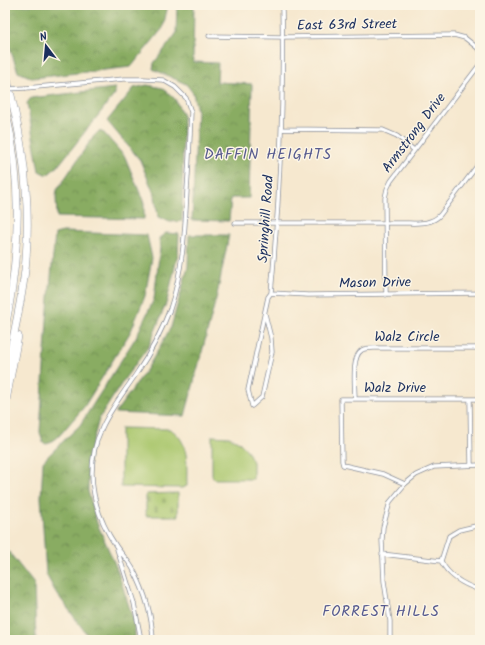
<svg xmlns="http://www.w3.org/2000/svg" width="485" height="645" font-family="Kalam,sans-serif">
<style>
.forest{fill:url(#forest-crowns);stroke:#526e60}
.cemetery{fill:url(#cemetery-stones);stroke:#647c66}
.pitch{fill:#acc86f;stroke:#647c66}
.lines{fill:none;stroke-linecap:round;stroke-linejoin:round}
.minor-casing{stroke:#888c96;stroke-width:5}
.motorway-casing{stroke:#888c96;stroke-width:8}
.minor{stroke:#fff;stroke-width:3.5}
.motorway{stroke:#fff;stroke-width:7}
.minor-bridge-casing{stroke:#888c96;stroke-width:5;stroke-linecap:butt}
.minor-bridge{stroke:#fff;stroke-width:3.5}
.labels{text-anchor:middle;dominant-baseline:central;stroke-width:3;stroke-linejoin:round;paint-order:stroke}
.street-label{font-size:14px;fill:#1b2f5e;stroke:#fcf5e5}
.neighbourhood-label{font-size:15px;letter-spacing:1px;fill:#565a8f;stroke:#fcf5e5}
</style>
<defs>
<pattern id="forest-crowns" width="20" height="18" patternUnits="userSpaceOnUse"><rect width="20" height="18" fill="#89ac62"/><path d="M2 6a3 3 0 1 1 6 0M12 15a3 3 0 1 1 6 0" fill="none" stroke="#6f8c54"/></pattern>
<pattern id="cemetery-stones" width="16" height="16" patternUnits="userSpaceOnUse"><rect width="16" height="16" fill="#acc86f"/><path d="M2 7V4a2 2 0 0 1 4 0v3zM10 15v-3a2 2 0 0 1 4 0v3z" fill="#93ac63"/></pattern>
</defs>
<rect width="100%" height="100%" fill="#fcf5e5"/>
<filter id="ink" filterUnits="userSpaceOnUse"><feTurbulence type="fractalNoise" baseFrequency=".025" numOctaves="2"/><feDisplacementMap in="SourceGraphic" scale="8" xChannelSelector="R" yChannelSelector="G"/><feConvolveMatrix kernelMatrix="1 2 1 2 8 2 1 2 1" color-interpolation-filters="sRGB"/></filter>
<filter id="wash" filterUnits="userSpaceOnUse"><feTurbulence type="fractalNoise" baseFrequency=".012" numOctaves="4" result="noise"/><feDisplacementMap in="SourceGraphic" scale="16" xChannelSelector="R" yChannelSelector="G"/><feGaussianBlur stdDeviation="0.9" result="paint"/><feColorMatrix in="noise" values="0 0 0 0 0 0 0 0 0 0 0 0 0 0 0 0 0 1.4 0 .05"/><feComposite in="paint" operator="in"/></filter>
<g filter="url(#wash)">
<rect width="100%" height="100%" fill="#f6e8cf"/>
<path class="forest" d="M5,5H168L163,28L131,67L33,78L18,72L5,34Z
M177,5H194L193,62L218,63L217,82L252,84L249,198H231L229,221L192,220L197,111L193,93L186,84L153,69L154,63L176,34Z
M147,85L163,88L175,99L183,116L182,221L170,222L158,217L155,196L140,160L107,121L134,88Z
M115,88V94L58,166L47,175L39,171L27,103L31,98Z
M99,131L104,133L125,157L144,203V219L57,217L56,197L57,190L93,137Z
M63,232L147,235L152,258L145,296L131,331L84,407L59,436L47,444L43,443L40,432L47,319L55,234Z
M166,233L179,234L178,254L167,301L149,346L125,378L99,419L89,455L88,491L97,523L117,569L135,625V640H91L55,591L46,574L41,497L43,462L48,456L80,425L136,337L154,299L160,248L159,238Z
M189,235H229L217,295L185,416L115,413L147,369L171,327L188,267Z
M5,547L34,584L36,640H5Z"/>
<path class="cemetery" d="M178,493V516H146V494Z"/>
<path class="pitch" d="M121,428L170,429C191,442 186,464 187,486L182,488L121,487Z
M212,436L229,437L238,441L247,450L253,462V479H215L212,476Z"/>
</g>
<g filter="url(#ink)">
<g class="lines">
<defs>
<path id="minor" d="M209,36L283,37L454,35L465,38L480,50
M26,88L124,79H144L163,80L175,87L186,98L191,112C190,138 189,164 187,190C185,230 183,271 170,309C162,330 151,352 138,371C116,405 92,429 92,473C92,499 102,525 116,546C122,555 130,562 134,571C145,592 152,616 153,640
M282,129L383,130L397,136L414,150
M235,223H404C416,223 431,225 440,215L480,162
M271,293L308,295L480,293
M480,293V279
M386,295L385,198L387,189L391,181L480,64
M265,314L271,338L272,352L262,397L252,406L248,390L268,297L271,293C280,197 284,101 282,5
M355,399C355,387 351,356 362,350C365,348 370,348 374,348H480
M470,399L471,465
M405,484L383,474L343,465L342,461L341,399H480
M480,525L459,530L449,536L441,561C449,577 464,585 480,590
M117,549L134,603L141,640
M382,554L441,561
M390,640V621L384,581L382,540L383,527L390,502L405,484L416,475L434,467L480,465"/>
<path id="motorway" d="M5,72C23,137 32,203 25,270C21,306 12,342 5,377
M5,109C23,182 20,255 5,328
M5,406L18,336"/>
</defs>
<use href="#minor" class="minor-casing"/>
<use href="#motorway" class="motorway-casing"/>
<use href="#minor" class="minor"/>
<use href="#motorway" class="motorway"/>
<defs>
<path id="minor-bridge" d="M5,89L26,88"/>
</defs>
<use href="#minor-bridge" class="minor-bridge-casing"/>
<use href="#minor-bridge" class="minor-bridge"/>
</g>
</g>
<g class="labels">
<g class="street-label">
<text transform="translate(347 25) rotate(-1)">East 63rd Street</text>
<text transform="translate(414 133) rotate(-53)">Armstrong Drive</text>
<text transform="translate(266 219) rotate(-86)">Springhill Road</text>
<text transform="translate(375 283) rotate(-1)">Mason Drive</text>
<text x="407" y="337">Walz Circle</text>
<text x="395" y="388">Walz Drive</text>
</g>
<g class="neighbourhood-label">
<text x="268" y="155">DAFFIN HEIGHTS</text>
<text x="381" y="612">FORREST HILLS</text>
</g>
</g>
<rect width="485" height="645" fill="none" stroke="#fcf5e5" stroke-width="20"/>
<g transform="translate(46 46) rotate(344)" stroke="#fcf5e5" stroke-width="3" paint-order="stroke">
<path d="M0-3L7 15L0 10L-7 15Z" fill="#1b2f5e"/>
<text y="-6" font-size="11" font-weight="bold" text-anchor="middle" fill="#1b2f5e">N</text>
</g>
</svg>
